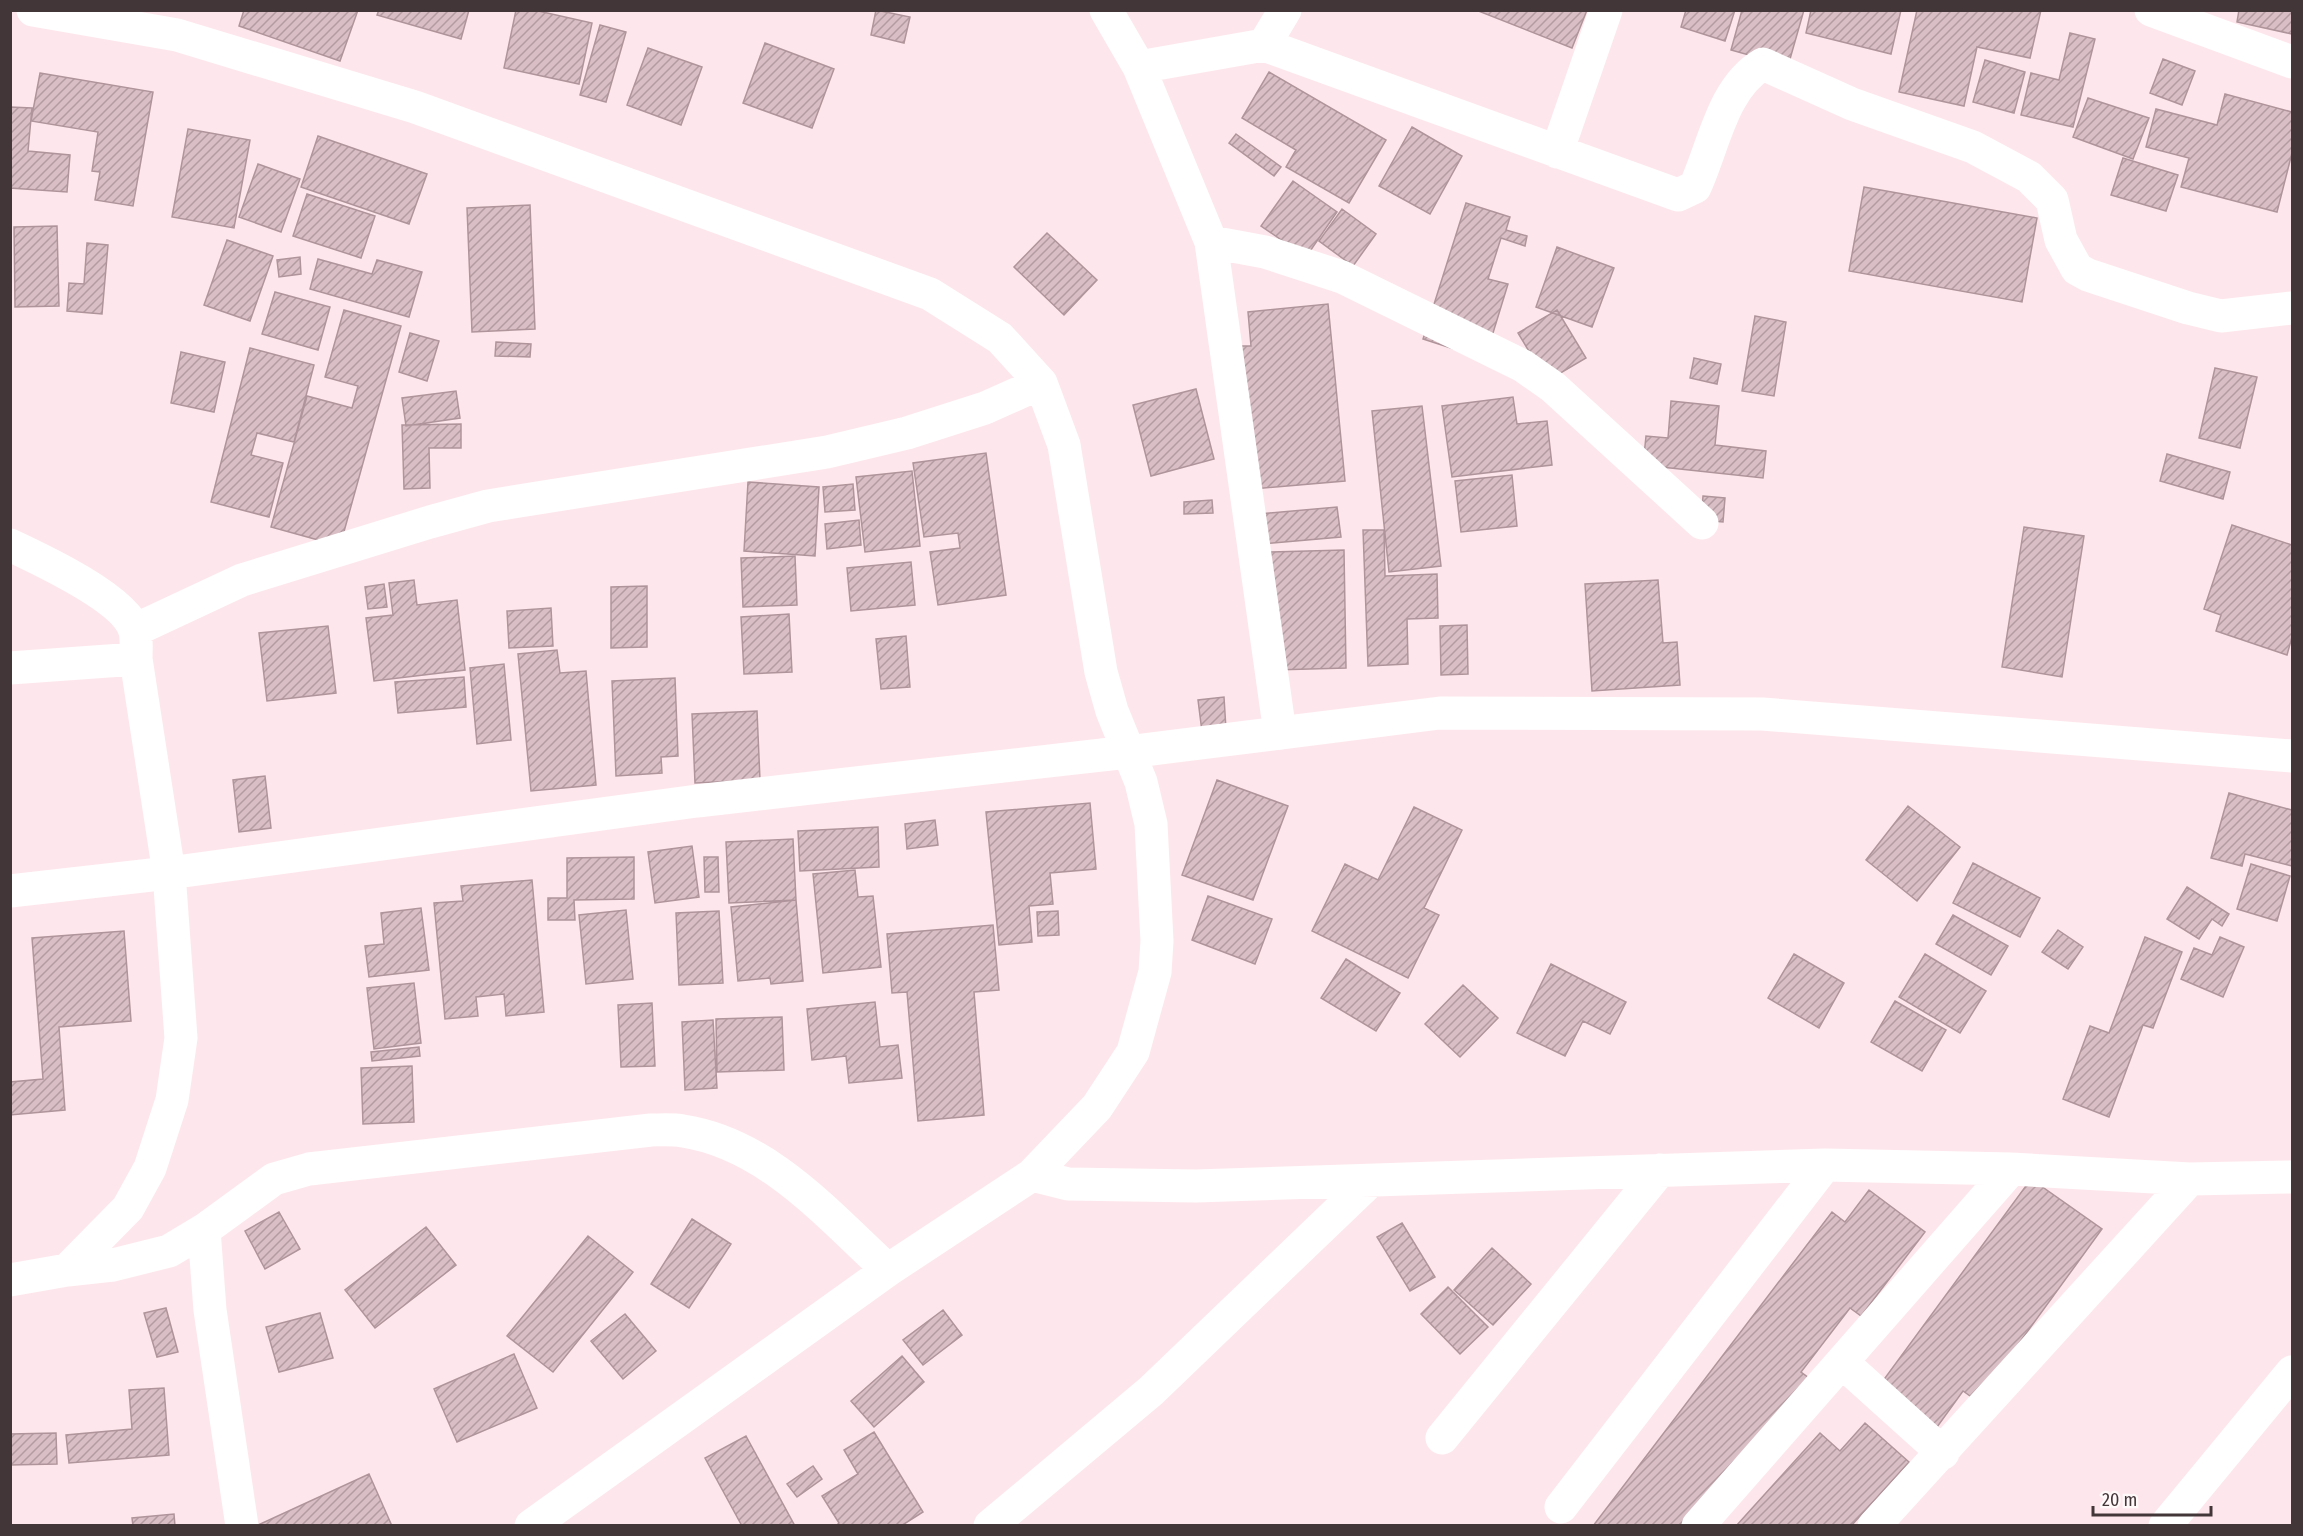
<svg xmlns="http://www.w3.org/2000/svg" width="2303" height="1536" font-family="'Fira Sans Condensed',sans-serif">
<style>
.building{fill:url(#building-hatch);stroke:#af959b;stroke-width:1.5}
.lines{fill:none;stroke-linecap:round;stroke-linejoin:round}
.minor{stroke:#fff;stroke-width:33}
.major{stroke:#fff;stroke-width:33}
</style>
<defs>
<pattern id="building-hatch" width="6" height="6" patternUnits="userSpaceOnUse" patternTransform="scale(1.5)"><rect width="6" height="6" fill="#dabec5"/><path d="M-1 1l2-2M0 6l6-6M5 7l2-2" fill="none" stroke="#b29ba1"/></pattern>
</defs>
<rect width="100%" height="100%" fill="#fee7ec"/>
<path class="building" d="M244,10H358L340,61L239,26Z
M379,10H469L461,39L377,15Z
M516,10H534L592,23L579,84L504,68Z
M876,10L910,17L904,43L871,35Z
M1476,10H1587L1572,48Z
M1686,10H1735L1725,41L1681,27Z
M1742,10H1804L1788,66L1731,50Z
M1811,10H1901L1891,54L1806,33Z
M1917,10H2041L2030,58L1977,47L1964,106L1899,92Z
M2239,10H2292V34L2237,22Z
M600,25L626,32L606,102L580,95Z
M2070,33L2095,39L2073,127L2021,115L2031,73L2059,80Z
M765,43L834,69L812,128L743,103Z
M648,48L702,67L681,125L627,105Z
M2163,59L2195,71L2182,105L2150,93Z
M1985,60L2025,72L2014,113L1973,102Z
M1269,72L1386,140L1349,203L1286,167L1296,150L1242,118Z
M40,73L153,92L133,206L95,200L100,172L92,171L98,132L31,121Z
M2225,94L2292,112V153L2277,212L2181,187L2189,158L2146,147L2156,109L2217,125Z
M2088,98L2149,118L2133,159L2073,137Z
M10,107L32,108L28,151L70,155L67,192L10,188Z
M1412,127L1462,156L1430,214L1379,186Z
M188,129L250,140L234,228L172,217Z
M1236,134L1281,167L1274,176L1229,143Z
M318,136L427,174L409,224L301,187Z
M2123,158L2178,175L2166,211L2111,195Z
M258,164L300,179L281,232L239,217Z
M1293,181L1337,212L1306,257L1261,226Z
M1864,187L2037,218L2022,302L1849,271Z
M307,194L375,216L361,258L293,236Z
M1466,203L1510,217L1506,230L1527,236L1525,246L1501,238L1488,279L1508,284L1485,359L1423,339Z
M530,205L535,329L472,332L467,208Z
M1342,209L1376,234L1353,266L1319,241Z
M57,226L59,306L15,307L14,227Z
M1047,233L1097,280L1064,315L1014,267Z
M227,240L273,256L250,321L204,305Z
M87,243L108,245L102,314L67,311L69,283L84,284Z
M1557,247L1614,268L1592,327L1536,307Z
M300,257L301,274L279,277L277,260Z
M318,259L372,274L377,260L422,272L409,317L310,289Z
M275,292L330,307L318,350L262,334Z
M1328,304L1345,481L1253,489L1240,346H1251L1248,312Z
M344,310L401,326L340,546L271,527L307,396L352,408L358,386L325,377Z
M1557,310L1586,358L1547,381L1518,333Z
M1755,316L1786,322L1774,396L1742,391Z
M410,333L439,341L427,381L399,372Z
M496,342L531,344L530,357L495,356Z
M250,348L314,365L294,442L257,433L251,455L283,463L269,517L211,502Z
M181,352L225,362L214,412L171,403Z
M1694,358L1721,364L1717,384L1690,378Z
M2215,368L2257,377L2240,448L2199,438Z
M1196,389L1214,459L1151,476L1133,405Z
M456,391L460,418L406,426L402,398Z
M1513,397L1517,424L1547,421L1552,465L1452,477L1442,406Z
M1671,401L1719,406L1715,445L1766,451L1763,478L1643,465L1646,436L1668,438Z
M1422,406L1441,566L1389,572L1372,411Z
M461,424V448H429L430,488L404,489L402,425Z
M986,453L1006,595L938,605L930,552L960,548L958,533L924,537L913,463Z
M2167,454L2230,472L2223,499L2160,481Z
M912,471L920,546L865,552L856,477Z
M1512,475L1517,526L1461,532L1455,481Z
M748,482L819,487L815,556L744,551Z
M853,484L855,510L825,512L823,487Z
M1703,496L1725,498L1723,522L1701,520Z
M1212,500L1213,513L1184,514V502Z
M1337,507L1341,537L1262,544L1259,514Z
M859,520L861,545L827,549L825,524Z
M2232,525L2292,545V637L2287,655L2216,631L2221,615L2204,609Z
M2024,527L2084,536L2062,677L2002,667Z
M1363,530H1384L1385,576L1437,574L1438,618L1407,619L1408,664L1368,666Z
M1344,550L1346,668L1274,670L1271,552Z
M795,556L797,605L743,607L741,558Z
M911,562L915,605L851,611L847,568Z
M414,580L417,605L457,600L465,670L374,681L366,618L393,615L389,583Z
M1658,580L1663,643L1677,642L1680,685L1592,691L1585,584Z
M384,584L387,607L368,609L365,587Z
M647,586V647L611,648V587Z
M551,608L553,646L509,648L507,611Z
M789,614L792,672L744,674L741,617Z
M1467,625L1468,674L1441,675L1440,626Z
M328,626L336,693L267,701L259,633Z
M906,636L910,687L881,689L876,639Z
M557,650L560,673L586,671L596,785L531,791L518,654Z
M504,664L511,740L477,744L470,668Z
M464,677L466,707L398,713L395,682Z
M675,678L678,756L661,757L662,773L616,776L612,681Z
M1224,697L1226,729L1202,732L1198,700Z
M757,711L760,780L695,783L692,714Z
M265,776L271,828L239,832L233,780Z
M1217,780L1288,806L1253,900L1182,875Z
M2229,793L2292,810V866L2245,854L2242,866L2211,858Z
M1090,803L1096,869L1050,873L1053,904L1029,906L1032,942L999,945L986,812Z
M1908,806L1960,847L1917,901L1866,860Z
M1414,807L1462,830L1424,908L1439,915L1408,978L1312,931L1345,864L1378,880Z
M935,820L938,845L907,849L905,824Z
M878,827L879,867L800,871L798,831Z
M793,839L796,900L729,903L726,842Z
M692,846L699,897L655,903L648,852Z
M634,857V899L574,900L575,920H548V898H567V858Z
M704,857H718L719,892H705Z
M1973,863L2040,898L2020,937L1953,903Z
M2251,864L2290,876L2277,921L2237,909Z
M855,870L858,897L873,896L881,967L823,973L813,874Z
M532,880L544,1012L506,1016L504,994L476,997L478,1016L445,1019L434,903L463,901L461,886Z
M2187,887L2229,914L2222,926L2212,919L2199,939L2167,919Z
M1208,896L1272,919L1255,964L1192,940Z
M796,900L803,981L771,984L770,978L738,981L731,907Z
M421,908L429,970L369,977L365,946L384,944L381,913Z
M626,910L633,979L586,984L579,915Z
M719,911L723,983L679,985L676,913Z
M1058,911L1059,935L1038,936L1037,912Z
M1953,915L2008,946L1991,975L1936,944Z
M993,925L999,990L974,992L984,1115L918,1121L907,992L892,993L887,934Z
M2058,930L2083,947L2068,969L2042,952Z
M124,931L131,1021L59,1027L65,1110L10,1115V1082L43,1079L32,938Z
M2145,937L2182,952L2153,1028L2143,1025L2109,1117L2063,1099L2090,1026L2109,1033Z
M2220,937L2244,947L2223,997L2181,979L2194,948L2212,955Z
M1794,954L1844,983L1819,1028L1768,998Z
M1925,954L1986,991L1960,1033L1899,997Z
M1346,959L1400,993L1376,1031L1321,998Z
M1551,964L1626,1002L1610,1034L1583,1021L1565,1056L1517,1033Z
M414,983L421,1043L374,1049L367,988Z
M1463,985L1498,1018L1460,1057L1425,1024Z
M1895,1001L1946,1030L1922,1071L1871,1042Z
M875,1002L880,1047L898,1045L902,1078L849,1083L846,1056L812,1060L807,1009Z
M652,1003L655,1066L621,1067L618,1005Z
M782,1017L784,1070L717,1072L716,1019Z
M713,1020L717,1088L685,1090L682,1022Z
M419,1047L420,1056L372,1061L371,1052Z
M412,1066L414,1122L363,1124L361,1068Z
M2031,1179L2102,1229L1977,1401L1963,1391L1932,1434L1874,1393Z
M1869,1190L1925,1232L1861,1316L1850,1308L1801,1372L1817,1384L1705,1526H1593L1832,1212L1845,1222Z
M279,1212L300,1249L265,1269L245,1231Z
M692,1219L731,1244L689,1308L651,1284Z
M1402,1223L1435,1277L1410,1291L1377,1237Z
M426,1227L456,1265L375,1328L345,1290Z
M588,1236L633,1272L553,1372L507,1336Z
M1492,1248L1531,1284L1493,1325L1454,1290Z
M1448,1287L1488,1327L1460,1354L1421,1314Z
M166,1308L178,1352L157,1357L144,1313Z
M943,1310L962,1335L923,1365L903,1340Z
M320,1313L333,1358L279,1372L266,1327Z
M625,1314L656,1351L623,1379L591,1341Z
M514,1354L537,1408L457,1442L434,1389Z
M902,1356L924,1382L874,1427L851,1401Z
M164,1388L169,1455L69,1463L66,1435L132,1429L129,1390Z
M1865,1423L1909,1462L1851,1526H1736L1820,1433L1840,1451Z
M874,1432L923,1512L901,1526H836L839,1523L822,1496L858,1474L844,1450Z
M56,1433L57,1464L10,1465V1434Z
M746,1436L795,1526H742L705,1458Z
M813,1466L822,1479L797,1497L787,1484Z
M369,1474L392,1526H256Z
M174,1514L175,1526H133L132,1518Z"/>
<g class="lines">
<path class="minor" d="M33,10L177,35L415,107L930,294L1000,338L1041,383L1064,445L1101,672L1112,711L1141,782L1151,824L1157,941L1155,972L1133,1052L1097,1107L1032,1175L888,1270L531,1526
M1106,10L1139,67L1211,242L1280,733
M2151,10L2292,62
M1264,45L1285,10
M1139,67L1264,45L1678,195L1695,187C1714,146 1722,88 1763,64L1852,104L1973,147L2029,177L2052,200L2061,240L2077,269L2088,275L2188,308L2221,316L2292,308
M1557,152L1606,10
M1211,242L1265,252L1342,277L1523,366L1553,387L1702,523
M10,545C40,559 126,599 135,631C137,639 136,650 136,659L169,873L181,1038L172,1100L150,1168L128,1208L67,1270L10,1280
M135,630L242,580L430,522L488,506L827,452L907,433L985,408L1041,383
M10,668L136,659
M1032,1175L1068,1184L1196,1186L1825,1165L2011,1169L2190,1179L2292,1177
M204,1230L210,1310L242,1526
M67,1270L113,1265L169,1251L204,1230L274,1179L309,1169L651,1130C661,1130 672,1129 683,1131C768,1144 828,1215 888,1270
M1843,1363L1943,1453
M1442,1438L1660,1170
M1561,1507L1825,1165
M990,1526L1151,1391L1370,1181
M1698,1526L2011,1169
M1874,1526L2190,1179
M2165,1526L2292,1372"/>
<path class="major" d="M10,891L169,873L697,801L1128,752L1440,713L1762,714L2292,756"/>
</g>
<rect width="2303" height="1536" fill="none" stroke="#423639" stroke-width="24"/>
<path d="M2093 1506v9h118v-9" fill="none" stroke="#423639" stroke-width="3"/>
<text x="2102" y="1506" font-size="18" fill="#423639" stroke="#fff9fa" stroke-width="4.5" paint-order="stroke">20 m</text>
</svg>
